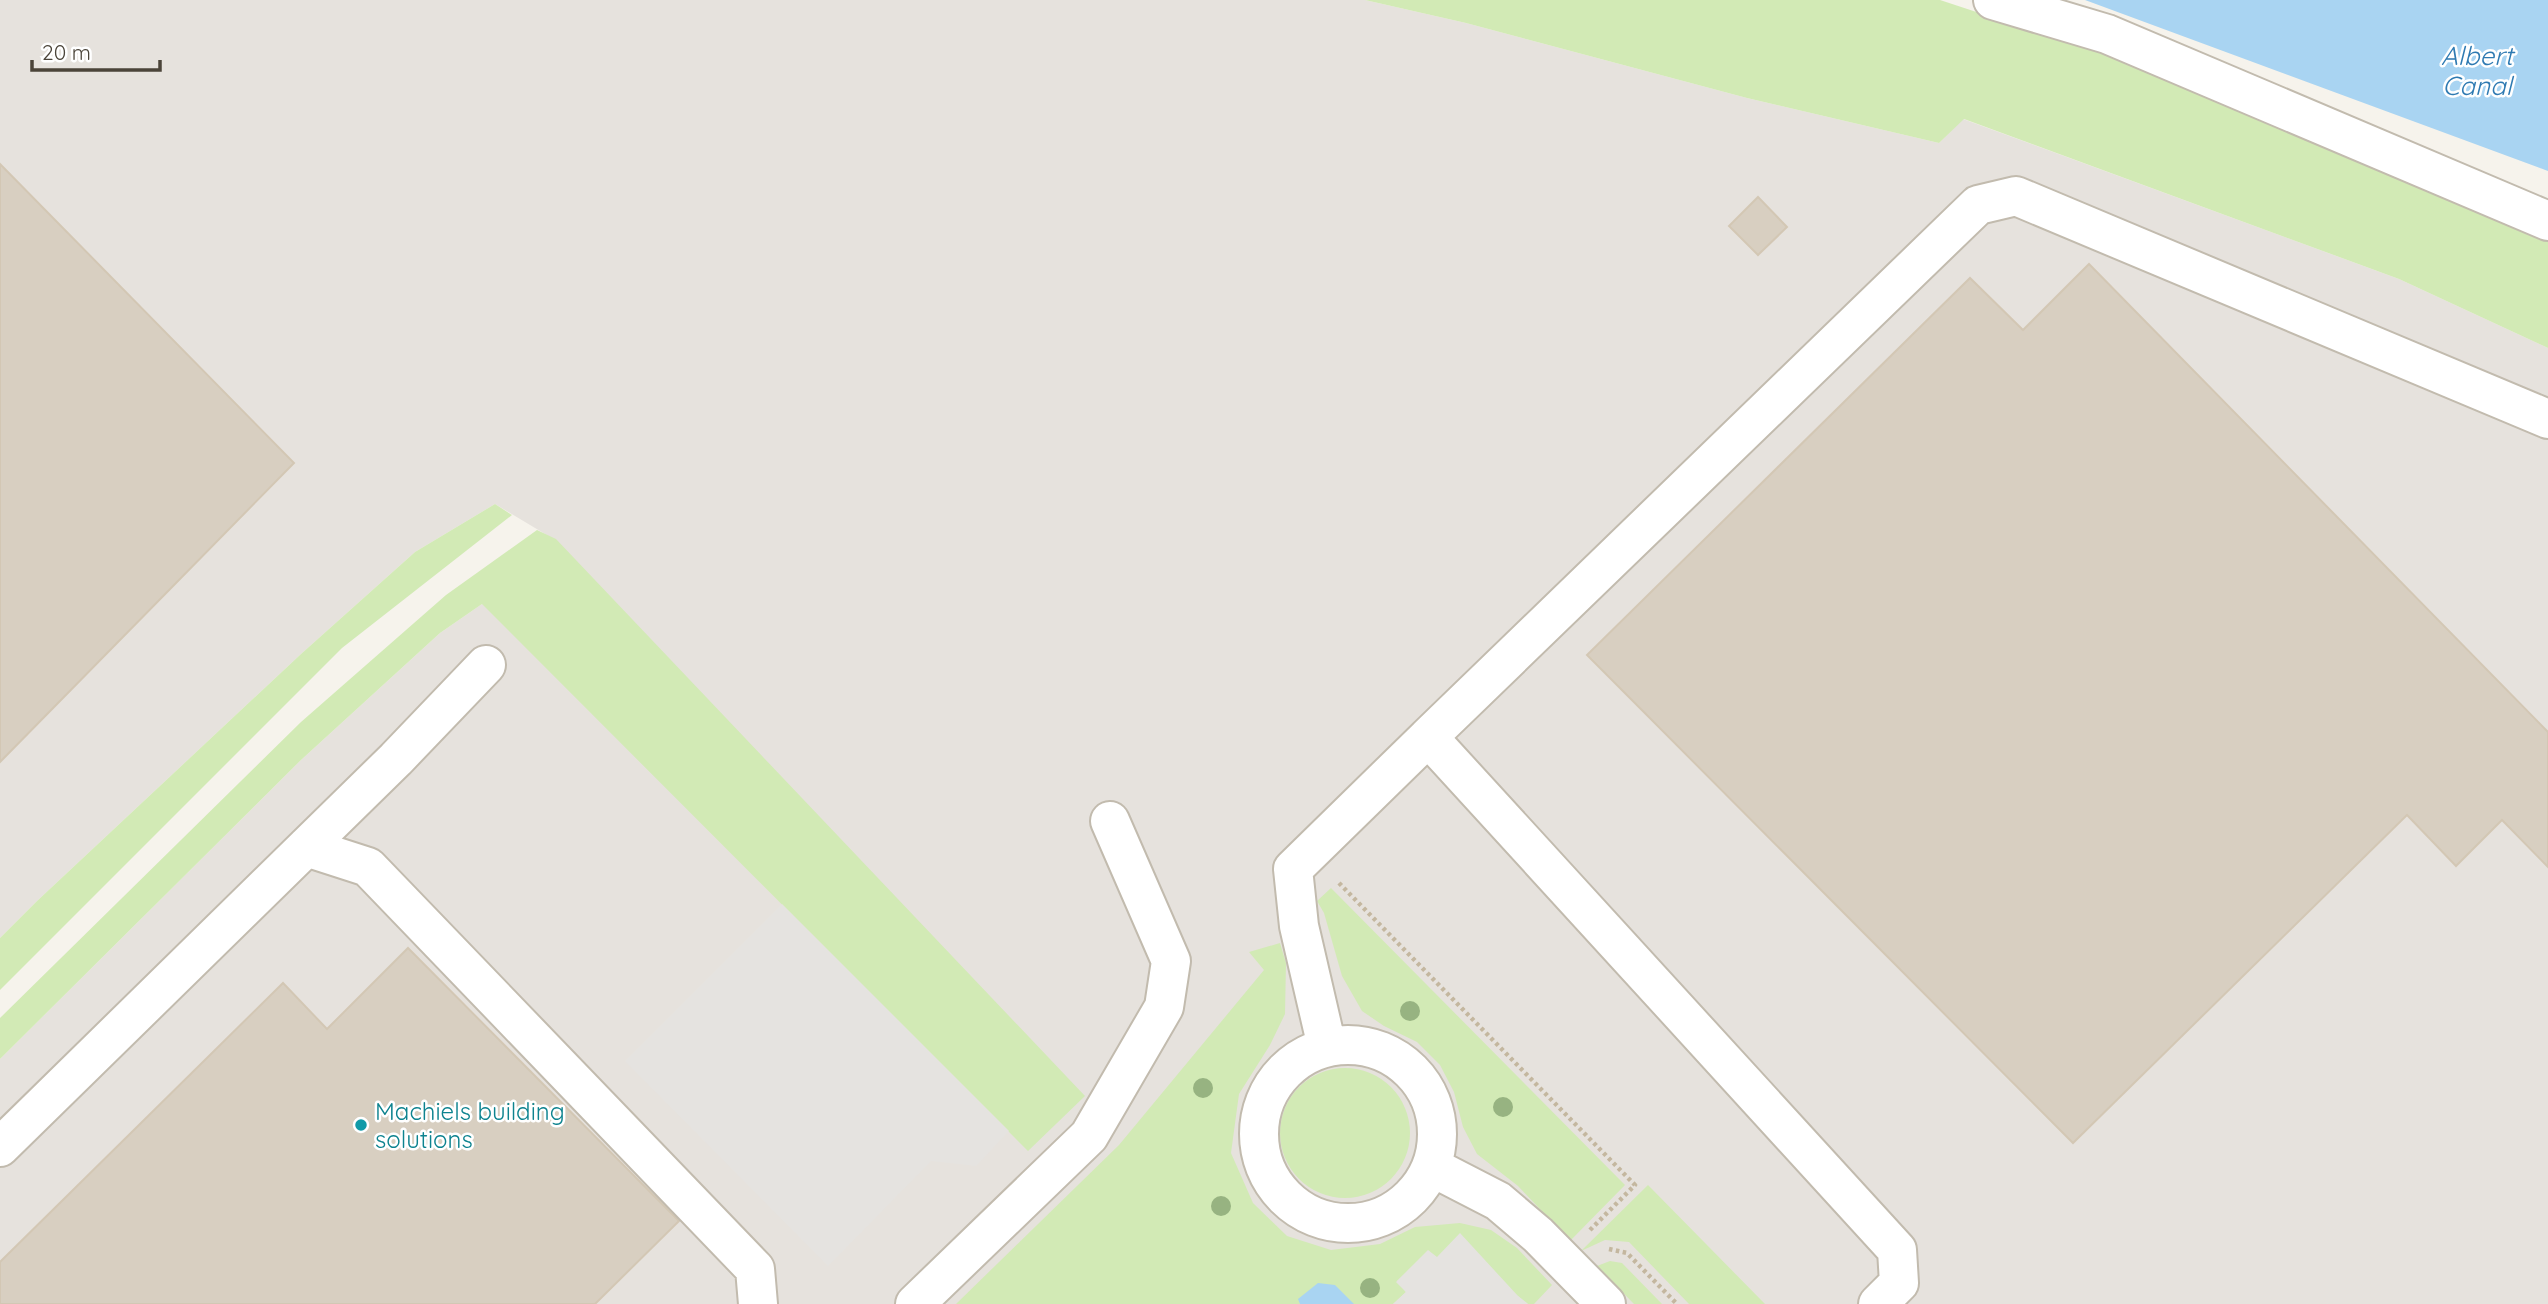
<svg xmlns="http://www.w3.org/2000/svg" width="2548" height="1304" font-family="Quicksand,sans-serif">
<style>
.industrial{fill:#e6e2dd}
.green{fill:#d2eab5}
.parking{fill:#e5e3e0}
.water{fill:#a9d4f2}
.building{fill:#d8cfc1;stroke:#d3c7b4;stroke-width:2}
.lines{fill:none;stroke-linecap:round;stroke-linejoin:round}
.minor-casing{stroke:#c2bbae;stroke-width:42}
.path{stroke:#c4b79f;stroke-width:4.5;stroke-dasharray:3.5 3.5;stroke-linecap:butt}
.minor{stroke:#fff;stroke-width:38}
.tree{fill:#97b381}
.culture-dot{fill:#0f9aa8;stroke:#fff;stroke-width:2.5}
.labels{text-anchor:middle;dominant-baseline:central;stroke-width:5;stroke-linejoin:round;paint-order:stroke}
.culture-label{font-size:24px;fill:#0d838f;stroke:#fff;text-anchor:start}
.water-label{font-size:26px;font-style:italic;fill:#2e7ab2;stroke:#fff}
</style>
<rect width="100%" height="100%" fill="#f6f3ec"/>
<path class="industrial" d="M0,0H1365L1466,23L1747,98L1939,143L1963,119L2399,279L2548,348V1304H0V1059L301,760L440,633L482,604L555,540L495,504L415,552L301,654L37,901L0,938Z"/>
<path class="green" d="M1365,0H1940L2110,56L2548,236V348L2399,279L1964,119L1939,143L1747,98L1466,23Z
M495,504L512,515L342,648L0,990V938L37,901L301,654L415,552Z
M537,530L556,539L1085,1096L1028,1151L482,604L440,633L301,760L0,1059V1018L301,722L446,595Z
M1331,888L1625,1185L1570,1241L1518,1186L1477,1154L1463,1127L1454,1092L1440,1065L1417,1042L1384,1026L1362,1011L1342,976L1324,913L1317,901Z
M1280,943L1286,963L1285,1014L1270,1045L1239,1094L1231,1153L1253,1203L1287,1236L1331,1250L1380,1244L1415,1227L1460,1223L1491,1230L1517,1248L1552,1285L1534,1304H1528L1518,1296L1436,1258L1428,1251L1397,1281L1406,1292L1393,1304H956L1119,1145L1264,970L1249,952Z
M1280 1133a65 65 0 1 1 130 0a65 65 0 1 1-130 0Z
M1648,1185L1765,1304H1689L1629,1242L1605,1240L1581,1251Z
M1610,1261L1622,1263L1662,1304H1634L1597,1266Z"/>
<path class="parking" d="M782,904L1009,1131L976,1166L931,1161L828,1266L625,1061Z
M1460,1233L1518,1296L1528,1304H1393L1406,1292L1396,1282L1428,1250L1437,1257Z"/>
<path class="water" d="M2085,0H2548V171Z
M1318,1283L1335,1285L1354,1304H1300L1298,1299Z"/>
<path class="building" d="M0,164L294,463L0,762Z
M1758,197L1787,227L1758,255L1729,226Z
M2089,264L2548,732V867L2502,820L2456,866L2407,815L2073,1143L1587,655L1970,278L2023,330Z
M408,948L679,1221L595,1304H0V1262L283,983L327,1029Z"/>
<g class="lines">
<defs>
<path id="minor" d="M1993,0L2107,34L2548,221
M1428,737L1978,205L2016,196L2548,419
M306,847L368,867L755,1269L758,1304
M1259 1134a89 89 0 1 1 178 0a89 89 0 1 1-178 0Z
M1327,1047L1299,926L1293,869L1428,737L1897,1250L1899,1283L1878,1304
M0,1147L396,759L486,665
M1432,1167L1498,1201L1538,1235L1606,1304
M915,1304L1089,1136L1164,1007L1171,961L1110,821"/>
</defs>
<use href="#minor" class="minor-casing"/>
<path class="path" d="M1339,883L1635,1185L1589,1231
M1609,1249L1627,1253L1677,1304"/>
<use href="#minor" class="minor"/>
</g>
<g class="tree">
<circle cx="1410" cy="1011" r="10"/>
<circle cx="1203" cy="1088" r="10"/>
<circle cx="1503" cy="1107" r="10"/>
<circle cx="1221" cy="1206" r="10"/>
<circle cx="1370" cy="1288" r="10"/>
</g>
<circle class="culture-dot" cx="361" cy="1125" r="7"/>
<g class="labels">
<g class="culture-label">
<text x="375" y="1111">Machiels building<tspan x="375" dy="28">solutions</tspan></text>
</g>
<g class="water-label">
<text x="2477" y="55">Albert<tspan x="2477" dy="30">Canal</tspan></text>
</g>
</g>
<path d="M32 60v10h128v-10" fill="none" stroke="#4b4439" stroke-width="3.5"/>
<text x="42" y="60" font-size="21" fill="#4b4439" stroke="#ffffff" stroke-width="5" paint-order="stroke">20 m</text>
</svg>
